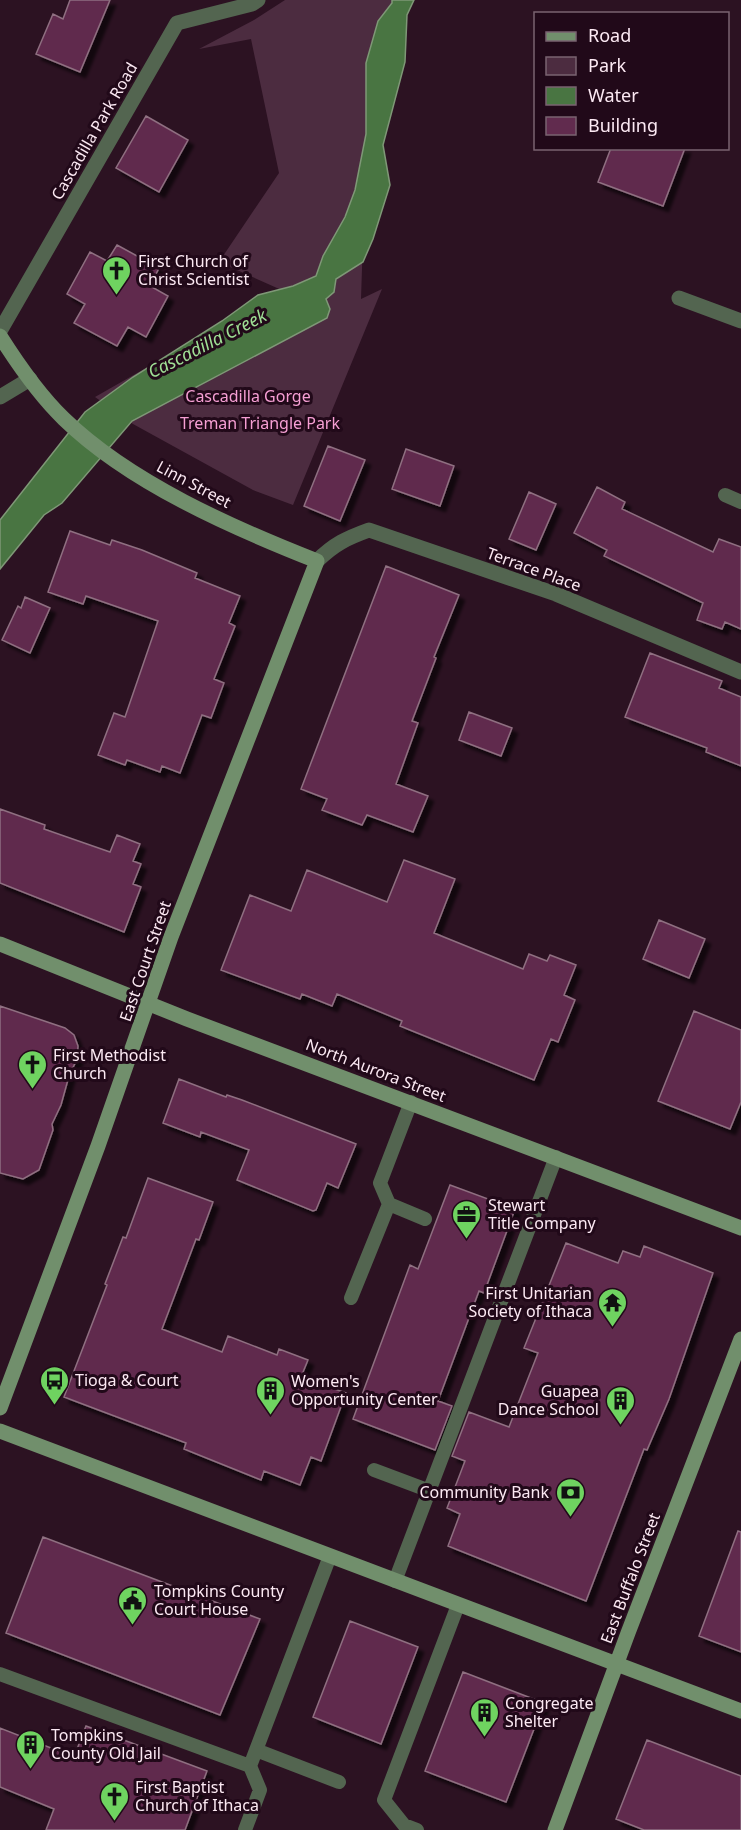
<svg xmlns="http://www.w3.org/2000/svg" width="741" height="1830" font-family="'Noto Sans',sans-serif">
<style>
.green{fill:#4c2c40}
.water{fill:#497542;stroke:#7f9877;stroke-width:1.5}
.building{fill:#612b4e;stroke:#8f6f81;stroke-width:1.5;filter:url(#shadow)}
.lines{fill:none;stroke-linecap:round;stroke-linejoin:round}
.lane{stroke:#536550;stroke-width:14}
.street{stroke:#536550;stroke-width:15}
.secondary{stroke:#718f6c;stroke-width:15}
.labels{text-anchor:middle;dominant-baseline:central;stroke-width:6;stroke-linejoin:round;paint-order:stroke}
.street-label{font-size:16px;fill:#fce9f3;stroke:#210919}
.poi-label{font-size:16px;fill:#fce9f3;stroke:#210919;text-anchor:start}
.park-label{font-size:16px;fill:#f69fd4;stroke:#210919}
.water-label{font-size:18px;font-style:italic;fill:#9fdf95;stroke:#210919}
</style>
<defs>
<filter id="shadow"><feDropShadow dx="5.5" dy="5.5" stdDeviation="1.5" flood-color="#0009"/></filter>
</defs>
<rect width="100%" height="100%" fill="#2c1222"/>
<path class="green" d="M285,0H412L391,50L364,208L361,299L382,289L293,505L253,490L133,424L95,397L225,323L304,300L219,262L279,173L251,39L199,49L254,20Z"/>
<path class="water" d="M392,0H414L407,15L405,62L383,145L390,185L373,239L363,262L336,279L334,292L326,299L330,309L327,318L132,421L62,503L44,515L0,569V520L85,412L133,377L222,321L258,295L293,286L316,276L323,256L345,217L355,190L366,134V63L378,21L392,3Z"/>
<path class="building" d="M70,0H110L80,72L36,54L53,14L63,19Z
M146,116L188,140L159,192L116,168Z
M611,148H685L663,206L598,182Z
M117,245L159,268L150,286L168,296L146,337L128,327L117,346L74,323L85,304L67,294L90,252L107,261Z
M328,446L365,460L340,521L304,506Z
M406,449L454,466L440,506L392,489Z
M597,487L625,502L622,509L713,552L719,539L741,547V629L725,622L722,629L697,620L703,603L604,556L607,550L574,533Z
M529,492L556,504L536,550L509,539Z
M70,531L110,545L112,540L142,550L197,573L195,578L240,596L229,623L235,626L214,679L224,683L211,718L202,715L180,773L162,766L160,772L127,760L125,765L98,755L114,713L125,717L158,621L86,596L83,604L48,592Z
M386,566L459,595L434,657L436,658L412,721L418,723L396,784L428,796L413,832L367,815L362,825L322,810L327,799L301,789Z
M25,597L50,608L30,653L2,640L18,606L21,608Z
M650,653L722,681L719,688L741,697V766L706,752L707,748L625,717Z
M469,712L512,728L501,756L459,740Z
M0,809L45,825L44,829L110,852L117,835L140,844L133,861L141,864L133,884L141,887L124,932L0,883Z
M404,860L455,879L434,933L523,969L529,954L547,961L550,955L576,965L564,995L575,1000L558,1042L551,1039L534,1080L400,1026L402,1021L337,994L332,1006L302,994L300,999L221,970L250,895L291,911L307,870L387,902Z
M659,920L705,939L689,978L643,959Z
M0,1006L65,1028L74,1035L78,1046L77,1059L69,1076L61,1105L52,1124L53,1130L39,1170L23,1179L0,1173Z
M694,1011L741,1030V1102L730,1129L658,1101Z
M179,1079L226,1097L227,1095L242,1100L356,1144L338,1188L327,1183L316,1210L313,1211L237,1180L249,1150L201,1132L200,1137L163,1123Z
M148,1178L213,1202L199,1240L196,1239L162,1329L222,1352L228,1336L277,1355L279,1349L308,1360L301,1377L346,1393L321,1461L311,1457L300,1485L264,1471L261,1480L184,1449L186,1443L64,1397L107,1285L105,1284L123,1237L126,1238Z
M450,1185L515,1209L484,1293L479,1291L438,1401L452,1406L435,1450L353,1419L410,1265L418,1269Z
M566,1243L618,1263L623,1251L640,1257L644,1246L713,1273L669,1399L647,1450L644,1449L586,1601L448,1546L460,1514L447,1508L465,1461L452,1456L469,1412L509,1427L538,1353L524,1348Z
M738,1531L741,1532V1652L699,1636Z
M43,1537L260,1619L220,1715L6,1633Z
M350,1621L418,1647L381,1744L313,1717Z
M463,1672L544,1703L506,1802L425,1771Z
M86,1726L207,1771L185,1830H46L54,1809L0,1787V1728L74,1757Z
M647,1740L741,1776V1830H644L616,1819Z"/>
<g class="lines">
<path class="lane" d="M725,495L741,502
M389,1204L425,1219
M351,1298L389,1204L380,1183L411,1102
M374,1470L430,1491
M395,1581L556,1157
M0,1674L250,1766L330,1556
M256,1750L339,1782
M245,1830L260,1790L250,1766
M417,1830L404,1825L384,1800L458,1605"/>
<path class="street" d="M679,298L741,321
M0,331L177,23L252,4L258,0
M0,397L30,379
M317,561C334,544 347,538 369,530L556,594L741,672"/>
<path class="secondary" d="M0,336C19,366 39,395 64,419C130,483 233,528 317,561L171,937L98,1146L0,1408
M0,944L187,1019L741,1228
M0,1431L741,1711
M555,1830L628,1633L741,1339"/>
</g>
<defs>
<symbol id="church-pin" viewBox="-11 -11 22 30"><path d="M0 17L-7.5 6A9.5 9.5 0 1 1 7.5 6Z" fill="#6fd360" stroke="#210919"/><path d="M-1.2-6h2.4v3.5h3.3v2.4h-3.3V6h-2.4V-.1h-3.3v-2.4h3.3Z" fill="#111"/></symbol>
<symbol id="office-pin" viewBox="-11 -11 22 30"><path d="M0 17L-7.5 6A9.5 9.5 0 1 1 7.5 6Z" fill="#6fd360" stroke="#210919"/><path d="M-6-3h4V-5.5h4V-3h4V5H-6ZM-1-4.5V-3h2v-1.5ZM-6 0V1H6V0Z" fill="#111"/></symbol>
<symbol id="temple-pin" viewBox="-11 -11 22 30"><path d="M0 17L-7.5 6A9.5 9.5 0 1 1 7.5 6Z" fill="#6fd360" stroke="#210919"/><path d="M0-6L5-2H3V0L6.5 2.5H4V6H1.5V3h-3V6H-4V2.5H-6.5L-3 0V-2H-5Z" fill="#111"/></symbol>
<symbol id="bus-pin" viewBox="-11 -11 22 30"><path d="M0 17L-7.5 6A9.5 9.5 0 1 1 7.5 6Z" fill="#6fd360" stroke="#210919"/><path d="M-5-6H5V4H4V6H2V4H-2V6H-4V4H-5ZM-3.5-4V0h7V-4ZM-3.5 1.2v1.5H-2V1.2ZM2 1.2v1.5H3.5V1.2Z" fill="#111"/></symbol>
<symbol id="building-pin" viewBox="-11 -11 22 30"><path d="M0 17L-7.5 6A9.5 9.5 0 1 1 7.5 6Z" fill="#6fd360" stroke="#210919"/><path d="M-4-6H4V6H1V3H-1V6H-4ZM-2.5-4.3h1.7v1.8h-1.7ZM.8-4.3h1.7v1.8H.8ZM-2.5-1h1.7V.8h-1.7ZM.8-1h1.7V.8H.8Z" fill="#111"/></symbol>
<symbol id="bank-pin" viewBox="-11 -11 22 30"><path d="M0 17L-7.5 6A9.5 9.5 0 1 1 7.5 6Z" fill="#6fd360" stroke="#210919"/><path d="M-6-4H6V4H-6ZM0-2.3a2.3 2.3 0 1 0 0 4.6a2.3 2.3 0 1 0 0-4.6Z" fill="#111"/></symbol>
<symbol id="civic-pin" viewBox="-11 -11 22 30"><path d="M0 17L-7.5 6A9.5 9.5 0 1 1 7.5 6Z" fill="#6fd360" stroke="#210919"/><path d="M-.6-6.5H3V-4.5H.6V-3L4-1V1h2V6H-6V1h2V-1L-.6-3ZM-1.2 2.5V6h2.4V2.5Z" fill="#111"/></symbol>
</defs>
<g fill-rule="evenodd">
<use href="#church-pin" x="100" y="254" width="33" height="45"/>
<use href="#church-pin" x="16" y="1048" width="33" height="45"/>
<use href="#office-pin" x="450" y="1198" width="33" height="45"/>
<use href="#temple-pin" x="596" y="1286" width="33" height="45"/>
<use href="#bus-pin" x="38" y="1364" width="33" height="45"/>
<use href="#building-pin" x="254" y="1374" width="33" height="45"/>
<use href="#building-pin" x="604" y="1384" width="33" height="45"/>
<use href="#bank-pin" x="554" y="1476" width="33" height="45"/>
<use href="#civic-pin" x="116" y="1584" width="33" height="45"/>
<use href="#building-pin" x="468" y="1696" width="33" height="45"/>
<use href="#building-pin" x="14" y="1728" width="33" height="45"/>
<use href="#church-pin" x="98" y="1780" width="33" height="45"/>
</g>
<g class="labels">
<g class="street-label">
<text transform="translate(94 131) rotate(-60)">Cascadilla Park Road</text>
<text transform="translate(194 484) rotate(28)">Linn Street</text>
<text transform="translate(534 569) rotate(20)">Terrace Place</text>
<text transform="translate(145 961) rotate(-71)">East Court Street</text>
<text transform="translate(376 1070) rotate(21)">North Aurora Street</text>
<text transform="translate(630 1578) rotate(-69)">East Buffalo Street</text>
</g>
<g class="poi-label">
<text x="138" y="261">First Church of<tspan x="138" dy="18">Christ Scientist</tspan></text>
<text x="53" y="1055">First Methodist<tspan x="53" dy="18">Church</tspan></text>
<text x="488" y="1205">Stewart<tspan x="488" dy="18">Title Company</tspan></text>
<text x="592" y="1293" text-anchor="end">First Unitarian<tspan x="592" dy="18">Society of Ithaca</tspan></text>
<text x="75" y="1380">Tioga &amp; Court</text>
<text x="291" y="1381">Women's<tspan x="291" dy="18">Opportunity Center</tspan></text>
<text x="599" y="1391" text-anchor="end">Guapea<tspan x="599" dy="18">Dance School</tspan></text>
<text x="549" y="1492" text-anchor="end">Community Bank</text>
<text x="154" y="1591">Tompkins County<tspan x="154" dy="18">Court House</tspan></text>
<text x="505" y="1703">Congregate<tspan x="505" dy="18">Shelter</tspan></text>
<text x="51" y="1735">Tompkins<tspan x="51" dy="18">County Old Jail</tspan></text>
<text x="135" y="1787">First Baptist<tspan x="135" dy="18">Church of Ithaca</tspan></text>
</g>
<g class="park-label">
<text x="248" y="396">Cascadilla Gorge</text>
<text x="260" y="423">Treman Triangle Park</text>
</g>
<g class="water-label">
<text transform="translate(207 343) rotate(-27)">Cascadilla Creek</text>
</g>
</g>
<rect x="534" y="12" width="195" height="138" fill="#210919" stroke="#796370" stroke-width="1.5"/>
<rect x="546" y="32" width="30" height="9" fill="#718f6c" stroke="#796370" stroke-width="1.5"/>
<text x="588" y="42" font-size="18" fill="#fce9f3">Road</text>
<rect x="546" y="57" width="30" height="18" fill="#4c2c40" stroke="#796370" stroke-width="1.5"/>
<text x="588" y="72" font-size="18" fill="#fce9f3">Park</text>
<rect x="546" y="87" width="30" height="18" fill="#497542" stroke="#796370" stroke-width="1.5"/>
<text x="588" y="102" font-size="18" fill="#fce9f3">Water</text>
<rect x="546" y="117" width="30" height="18" fill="#612b4e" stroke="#796370" stroke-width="1.5"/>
<text x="588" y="132" font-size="18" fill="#fce9f3">Building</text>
</svg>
